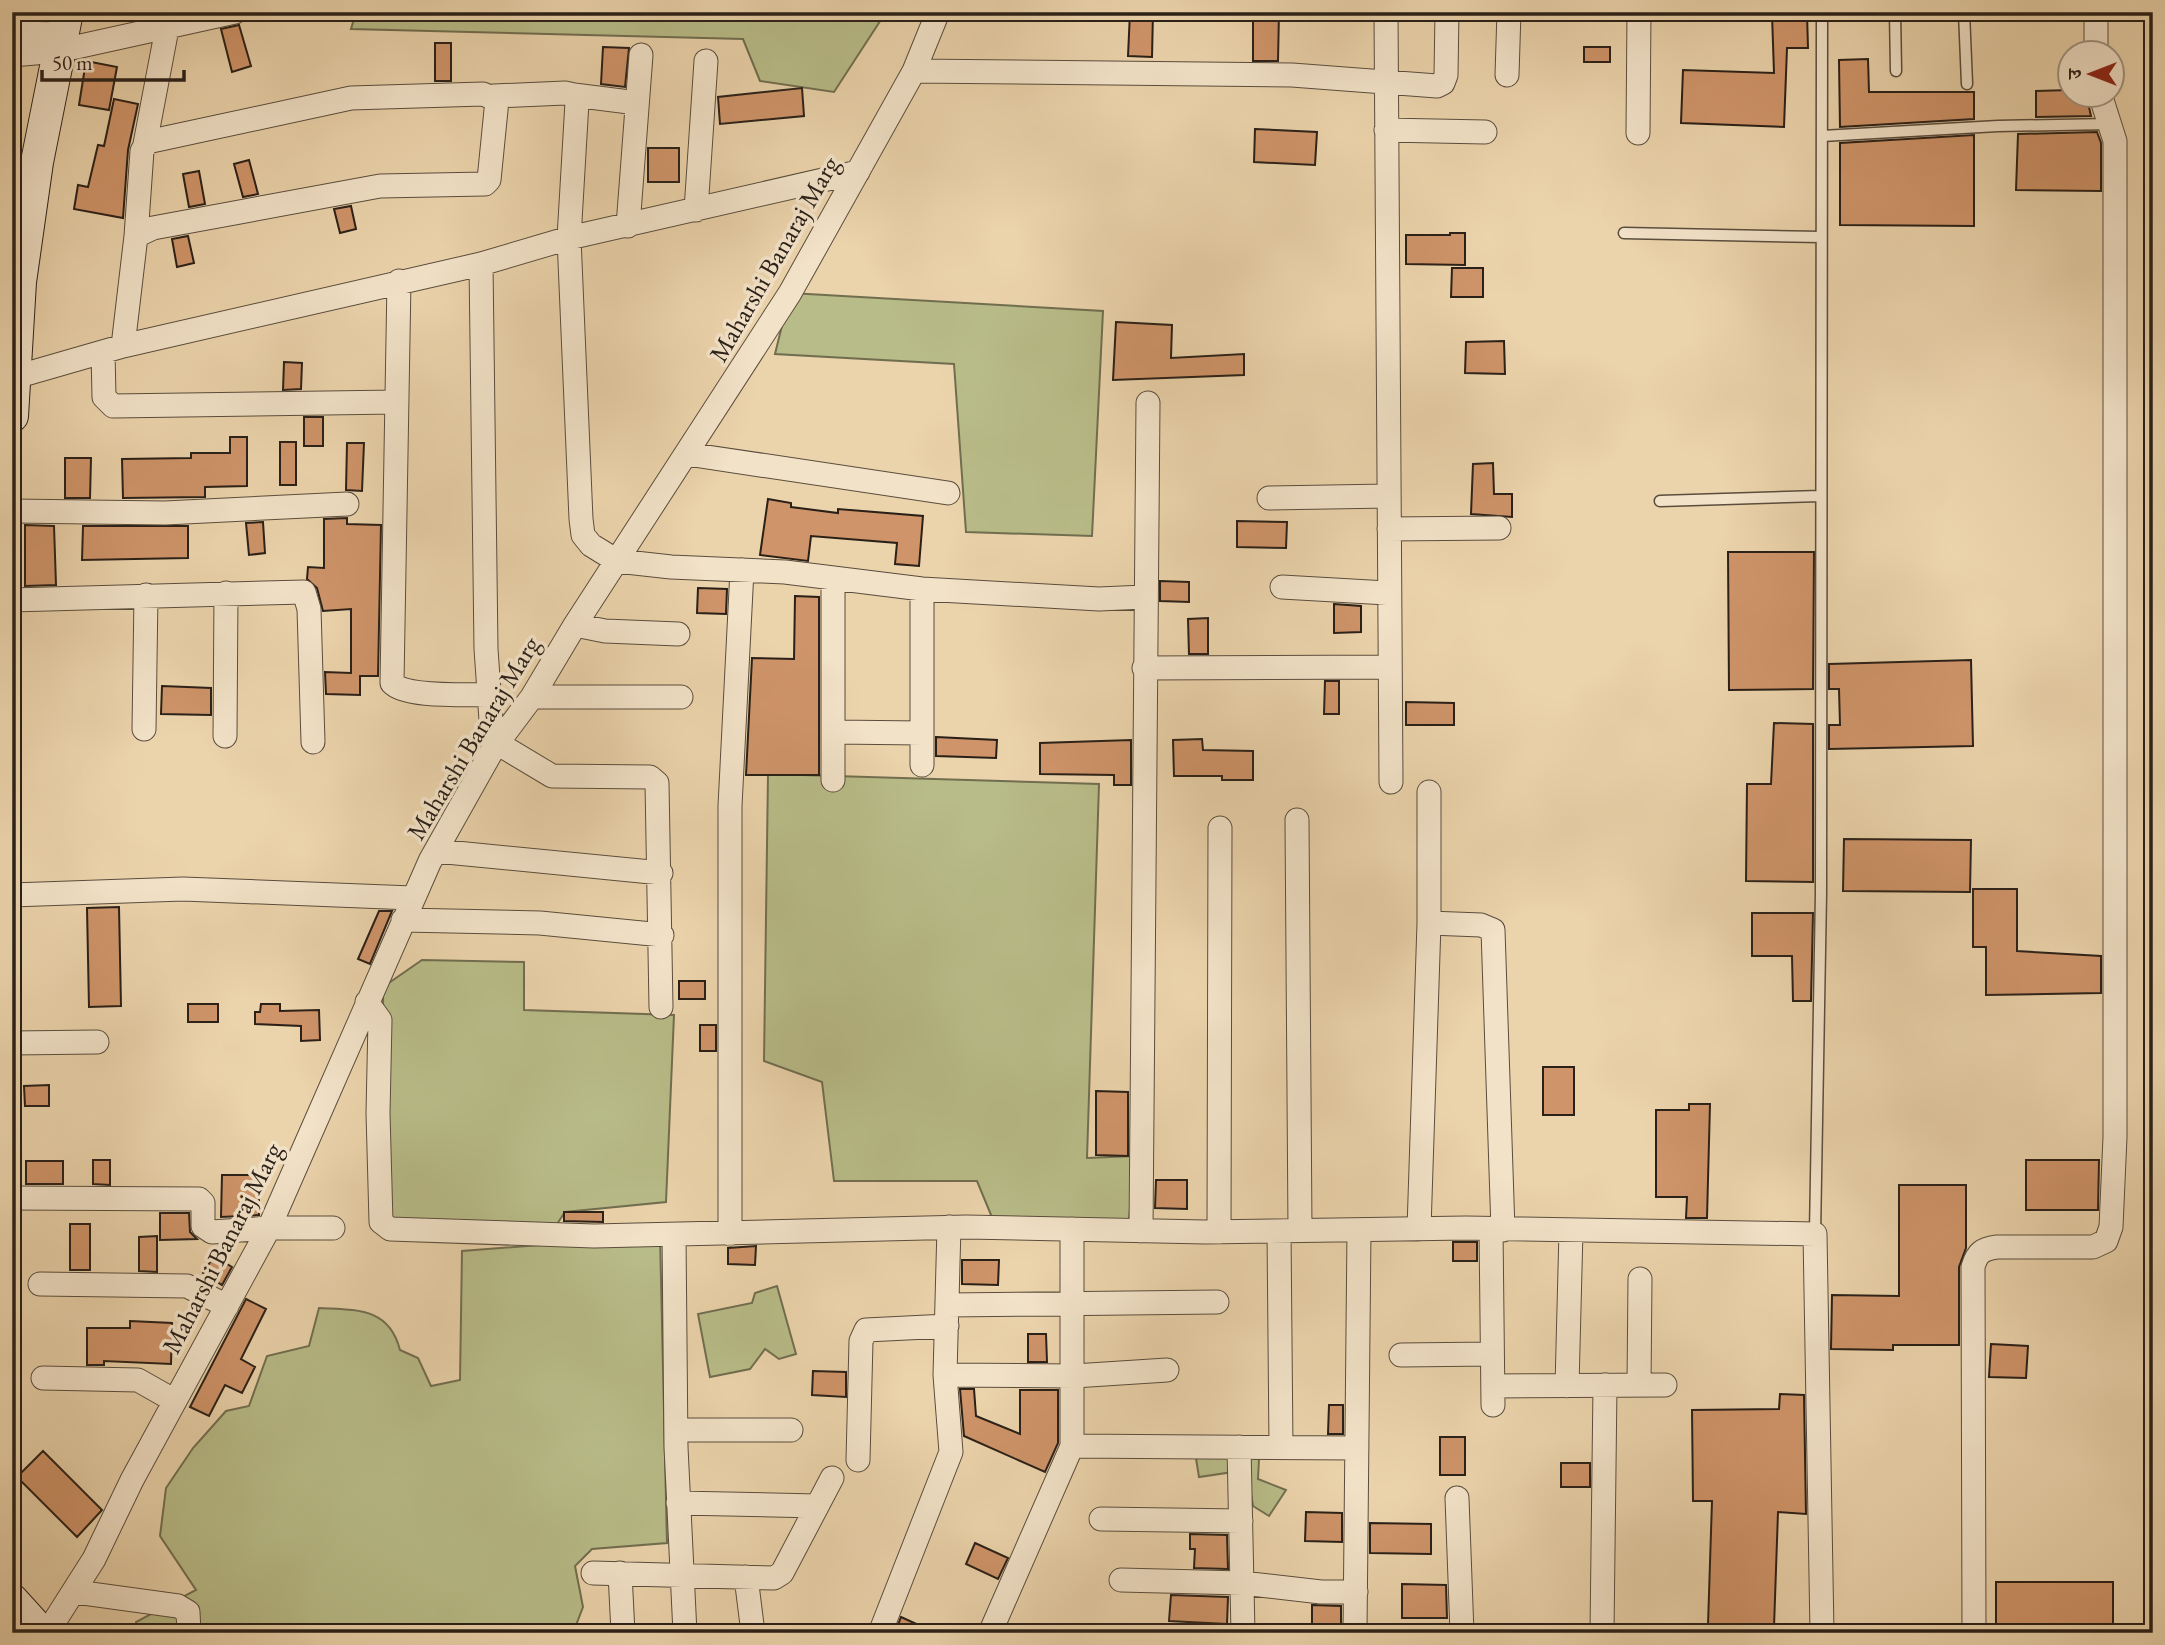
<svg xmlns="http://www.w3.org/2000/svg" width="2165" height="1645" font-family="'EB Garamond','Noto Serif Devanagari',serif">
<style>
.green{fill:#b8bc88;stroke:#716e50;stroke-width:2}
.building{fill:#cf9469;stroke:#2a2018;stroke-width:2}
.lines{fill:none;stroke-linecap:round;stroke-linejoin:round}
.lane-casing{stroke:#5a4d3d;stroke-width:13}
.street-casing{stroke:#5a4d3d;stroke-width:25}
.secondary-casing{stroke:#2a2018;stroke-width:34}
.lane{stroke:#f2e2c8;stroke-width:10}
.street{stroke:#f2e2c8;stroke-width:23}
.secondary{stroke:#f2e2c8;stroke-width:32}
.labels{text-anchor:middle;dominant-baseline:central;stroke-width:7;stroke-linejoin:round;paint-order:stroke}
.street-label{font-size:26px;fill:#2a2018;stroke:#f2e2c8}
</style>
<rect width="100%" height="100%" fill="#ebd3ab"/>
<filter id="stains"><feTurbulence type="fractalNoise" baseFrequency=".00286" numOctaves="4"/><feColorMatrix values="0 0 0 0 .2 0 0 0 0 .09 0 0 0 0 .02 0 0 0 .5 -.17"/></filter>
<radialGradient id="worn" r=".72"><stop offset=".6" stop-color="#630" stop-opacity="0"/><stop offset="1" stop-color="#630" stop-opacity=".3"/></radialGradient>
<path class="green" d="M356,12H886L834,92L760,81L743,39L351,29Z
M790,293L1103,311L1092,536L966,532L954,364L775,354Z
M768,774L1099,784L1087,1158L1135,1156L1128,1230L996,1227L977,1181H834L822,1082L764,1061Z
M422,960L524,962V1010L674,1015L666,1202L565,1212L547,1239L384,1225L383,987Z
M660,1236L667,1543L592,1549L575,1566L583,1607L573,1633H137L136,1622L196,1590L160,1536L166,1488L193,1448L226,1411L249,1406L267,1356L309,1346L319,1308C356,1310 389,1307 400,1350L418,1358L431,1386L460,1380L462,1251Z
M777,1286L796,1354L779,1359L765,1349L750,1369L710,1377L698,1314L752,1303L755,1293Z
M1193,1440L1238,1457L1259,1459L1258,1479L1286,1490L1269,1516L1253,1506L1247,1470L1199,1477Z"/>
<path class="building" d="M1130,12H1153L1152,57L1128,56Z
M1253,12H1279L1278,61H1253Z
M1807,13L1808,48H1787L1784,127L1681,123L1683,70L1774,73L1772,14Z
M239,25L251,66L232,72L221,29Z
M435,43H451V81H435Z
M603,47L629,48L625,87L601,84Z
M1584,47H1610V62H1584Z
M1868,59L1869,92H1974V119L1840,127L1839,60Z
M86,61L117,67L109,110L79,105Z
M802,88L804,116L720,124L718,97Z
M2070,90V94H2086L2091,116L2036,117V91Z
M114,99L138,104L128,150L123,218L74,209L78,185L88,187L98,145L104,146Z
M1255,129L1317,132L1315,165L1254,162Z
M2097,132L2101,143V191L2016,190L2018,134Z
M1974,135V226L1840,225V143Z
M648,148H679V182H648Z
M249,160L258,194L243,197L234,164Z
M199,171L205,204L189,207L183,174Z
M351,206L356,229L340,233L334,209Z
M1450,233H1465V265L1406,264V235H1450Z
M188,236L194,263L177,267L172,239Z
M1452,268H1483V297H1451Z
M1116,322L1172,325L1171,358L1244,354V375L1113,380Z
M1504,341L1505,374L1465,373L1466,342Z
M284,362L302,363L301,389L283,390Z
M304,417H323V446H304Z
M230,437H247V486L205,487V497L123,498L122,459L191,458V453H230Z
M280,442H296V485H280Z
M347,443H364L362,491L346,490Z
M65,458H91L90,498H65Z
M1493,463L1494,494H1512V517L1471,514L1473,464Z
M768,499L791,503V507L838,513V509L923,516L919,566L895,564L897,543L811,536L808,561L760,555Z
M347,518V524L381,525L378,676H360V695L326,694L325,672L351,673V609L323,611L317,588L307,579L308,567L324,568V519Z
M1237,521L1287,522L1286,548L1237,547Z
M263,522L265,553L249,555L246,523Z
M25,525L54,526L56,585L25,586Z
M83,526H188V558L82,560Z
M1728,552H1814L1813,689L1729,690Z
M1160,581L1189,582V602L1160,601Z
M698,588L727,589L726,614L697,613Z
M795,596L819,597V775H746L752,658L794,659Z
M1334,604L1361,606V632L1334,633Z
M1208,618V654H1189L1188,619Z
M1971,660L1973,746L1829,749V725H1840L1839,689H1829V664Z
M1325,681H1339V714H1324Z
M162,686L211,688V715L161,714Z
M1406,702L1454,703V725H1406Z
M1774,723L1813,724V882L1746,881L1747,784H1771Z
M936,737L997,740L996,758L936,756Z
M1202,739L1203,750L1253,751V780H1222V776H1174L1173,740Z
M1131,740V785H1114V775L1040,774V743Z
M1844,839L1971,840L1970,892L1843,891Z
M1973,889H2017V951L2101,956V993L1986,995V947H1973Z
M119,907L121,1006L89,1007L87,908Z
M379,911H392L370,964L358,959Z
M1752,913H1813L1811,1001H1793L1792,956H1752Z
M679,981H705V999H679Z
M188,1004H218V1022H188Z
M261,1004H280V1011L319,1010L320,1040L301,1041V1026L255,1024V1012H260Z
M700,1025H716V1051H700Z
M1543,1067H1574V1115H1543Z
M49,1085V1106H25L24,1086Z
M1096,1091L1128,1092V1156L1096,1155Z
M1689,1104H1710L1707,1218H1686L1687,1197H1656V1110H1689Z
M93,1160H110V1185L93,1184Z
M2026,1160H2099L2098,1210H2026Z
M26,1161H63V1184H26Z
M222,1175H259V1215L221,1217Z
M1156,1180H1187V1209L1155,1208Z
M1899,1185H1966V1248L1959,1267V1345H1893V1350L1831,1349L1832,1295L1899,1296Z
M564,1212H603V1222L564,1221Z
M160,1213H189L190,1232L197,1239L160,1240Z
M70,1224H90V1270H70Z
M157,1236V1272L139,1271V1237Z
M1453,1242H1477V1261H1453Z
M756,1246L755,1265L728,1264V1248Z
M214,1256L232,1267L222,1285L203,1273Z
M962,1260H999L998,1285L962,1284Z
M246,1299L266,1309L241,1359L255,1367L242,1393L225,1385L209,1416L190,1407Z
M130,1321L172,1323L171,1364L104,1361V1365H87V1328H130Z
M1028,1334H1046L1047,1362H1028Z
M1991,1344L2028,1346L2026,1378L1989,1377Z
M813,1371L846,1372V1397L812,1395Z
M960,1389H974L976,1416L1020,1434V1390H1058V1443L1045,1472L964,1436Z
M1780,1394L1804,1395L1806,1514L1778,1512L1774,1627L1708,1625L1712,1501H1693L1692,1410L1779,1409Z
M1329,1405H1343V1434H1328Z
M1440,1437H1465V1475H1440Z
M43,1451L102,1510L77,1537L17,1477Z
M1561,1463H1590V1487H1561Z
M1306,1512L1342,1513V1542L1305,1541Z
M1370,1523L1431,1524V1554L1370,1553Z
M1190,1534L1227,1535L1228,1569L1194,1568L1195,1549H1190Z
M975,1543L1008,1558L998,1579L966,1564Z
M1996,1582H2113V1633H1996Z
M1402,1584L1446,1585L1447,1618H1402Z
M1171,1595L1228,1597L1227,1624L1169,1621Z
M1312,1605L1341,1606V1633H1312Z
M901,1617L936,1633H895Z"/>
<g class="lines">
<defs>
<path id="lane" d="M1895,12L1896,71
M1964,12L1967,84
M1822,136L1998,126L2110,124
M1624,233L1821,237
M1660,501L1820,496
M1815,1234L1821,893L1822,12"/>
<path id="street" d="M1386,12L1391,782
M2096,12V52
M12,33L62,34
M12,55L58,51L235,12
M914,71L1292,75L1437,86L1443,83L1446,75L1447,12
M1507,75L1509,12
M574,95L637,103
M494,96L565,93L574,95L577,102L569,238L581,519L583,535L591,545L617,561L671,567L785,572L922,589L1099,599L1145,597
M1386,130L1485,132
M1638,133L1639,12
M145,144L170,13
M696,210L706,61
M628,226L641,55
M481,264L486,649L493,749
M399,281L392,683C406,698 467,694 489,695
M123,346L136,236L153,228L380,186L485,184L489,180L497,100L483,94L351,98L147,142L142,151L136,236
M103,352L104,397L113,406L397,402
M12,378L123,346L481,264L569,238L858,172
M687,454L948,493
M1269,498L1388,496
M12,511L165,513L347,504
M1389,529L1499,528
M833,579V780
M1282,587L1387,593
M922,589V765
M12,600L304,592L309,609L313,742
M575,625L605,631L678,634
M1144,668L1390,667
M532,697H681
M144,729L146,595
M834,732L922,733
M225,736L226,593
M497,743L552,776L650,777L657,783L661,1007
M1297,820L1300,1230
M436,851L661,873
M12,895L183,889L412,898
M403,920L540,923L662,935
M1429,923L1481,925L1493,930L1503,1230
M367,1002L380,1020L378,1113L381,1222L390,1229L594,1236L966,1227L1205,1232L1466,1228L1815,1234L1822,1633
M12,1043L97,1042
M12,1198L199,1199L203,1203V1226L212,1232L269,1228H333
M1419,1229L1429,923V792
M1491,1230L1493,1405
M1141,1231L1148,403
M1279,1231L1281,1447
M1219,1232L1220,828
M730,1234V806L742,570
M674,1235L676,1447L685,1633
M40,1284L187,1286L227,1306
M947,1305L1217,1302
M1401,1355L1492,1354
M945,1375L1074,1376L1167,1370
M43,1378L138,1380L175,1401
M1639,1385L1640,1279
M1493,1386L1665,1385
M1567,1386L1571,1231
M676,1430H791
M1072,1446L1357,1448
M1239,1447L1243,1633
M858,1460L861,1341L866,1330L947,1326
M1457,1498L1462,1633
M678,1503L817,1506
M1101,1519L1241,1521
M593,1573L774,1578L782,1573L832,1478
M620,1573L623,1633
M746,1577L753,1633
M1121,1580L1242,1583L1321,1592H1356
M76,1592L178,1606L188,1612L189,1633
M47,1633L94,1559L132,1480L269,1228L430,861L493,749L532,697L575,625L790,293L914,71L938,12
M880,1633L951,1452L945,1375L949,1227
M990,1633L1072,1446V1229
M1355,1633L1359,1230
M1602,1633L1605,1385
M1974,1633L1973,1267C1977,1253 1982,1249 1997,1247H2093L2106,1241L2111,1227L2115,1137V141L2100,94"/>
<path id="secondary" d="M12,416L20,282L37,162L67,12
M12,1600L42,1633"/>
</defs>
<use href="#lane" class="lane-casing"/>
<use href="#street" class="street-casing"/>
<use href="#secondary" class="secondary-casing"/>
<use href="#lane" class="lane"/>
<use href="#street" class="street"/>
<use href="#secondary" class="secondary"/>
</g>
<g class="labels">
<g class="street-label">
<text transform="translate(774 259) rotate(-60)">Maharshi Banaraj Marg</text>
<text transform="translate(473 738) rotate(-59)">Maharshi Banaraj Marg</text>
<text transform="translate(222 1248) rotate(-63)">Maharshi Banaraj Marg</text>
</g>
</g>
<rect width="2165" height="1645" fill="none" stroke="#ebd3ab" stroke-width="42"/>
<rect x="14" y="14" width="2137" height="1617" fill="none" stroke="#2a2018" stroke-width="3.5"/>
<rect x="21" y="21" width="2123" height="1603" fill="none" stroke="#2a2018" stroke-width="2"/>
<g transform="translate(2091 74) rotate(270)"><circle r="33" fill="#f2e2c8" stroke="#a29482" stroke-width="2"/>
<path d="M0-5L12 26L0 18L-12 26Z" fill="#8f2418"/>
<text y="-10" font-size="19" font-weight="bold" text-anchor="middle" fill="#2a2018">उ</text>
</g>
<path d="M42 70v10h142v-10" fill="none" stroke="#2a2018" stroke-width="3.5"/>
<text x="52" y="70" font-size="21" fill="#2a2018" stroke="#f2e2c8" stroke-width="5" paint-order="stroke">50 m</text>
<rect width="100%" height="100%" filter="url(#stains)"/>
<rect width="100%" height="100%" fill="url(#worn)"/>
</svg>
